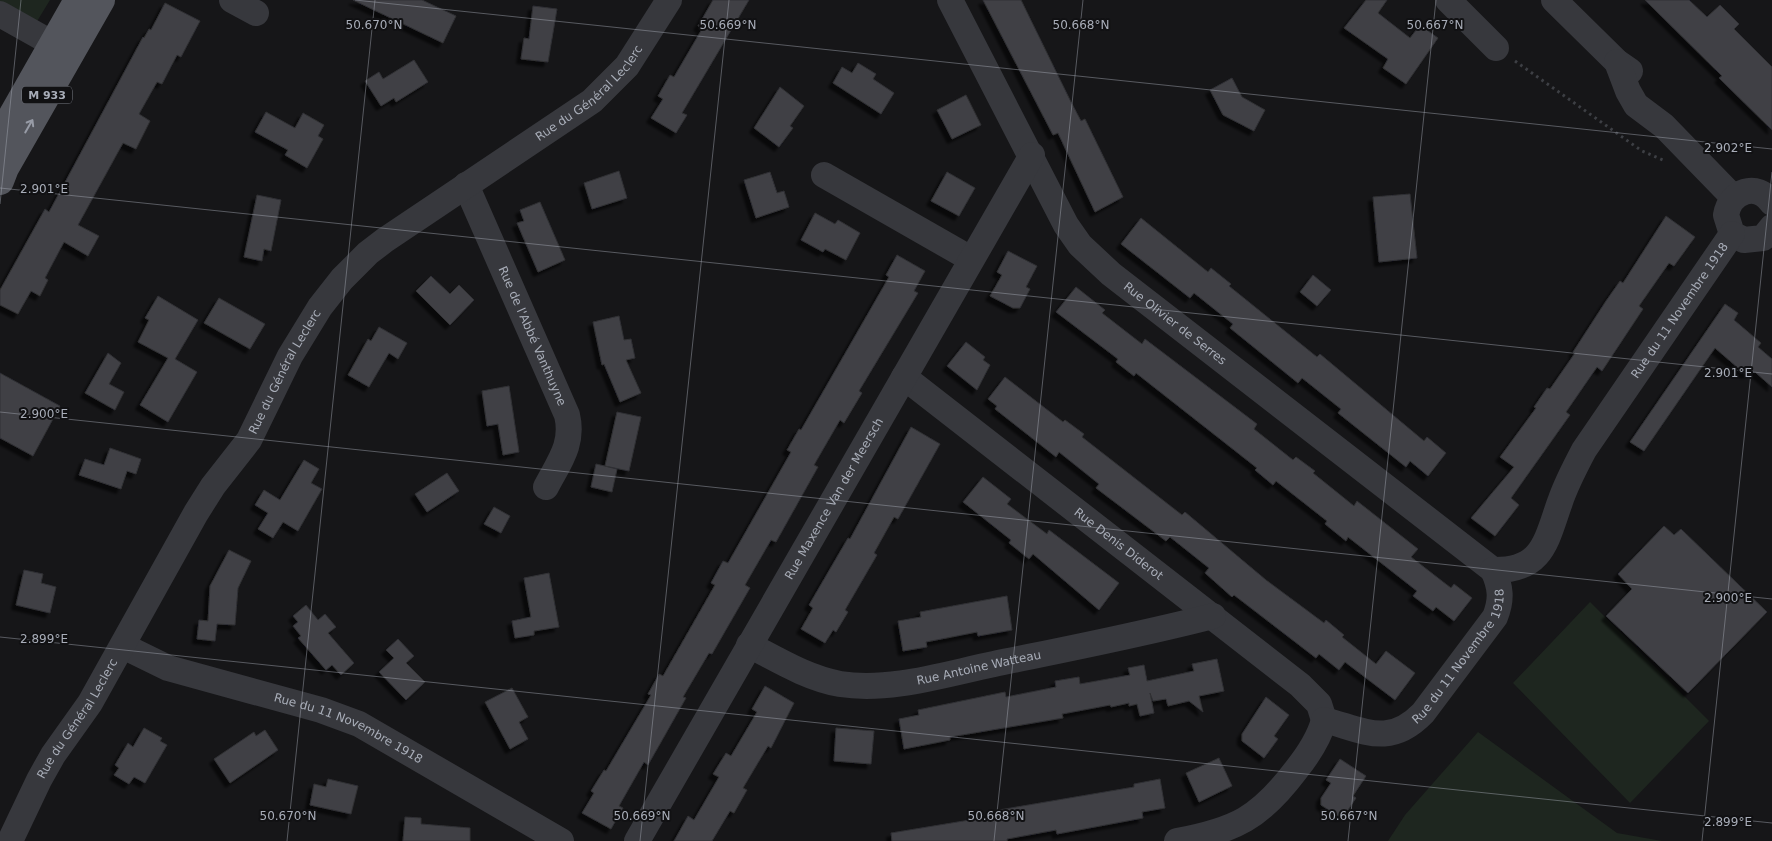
<svg xmlns="http://www.w3.org/2000/svg" width="1772" height="841" font-family="'DejaVu Sans',sans-serif">
<style>
.green{fill:#1e261f}
.building{fill:#404145;stroke:#303034;filter:url(#shadow)}
.lines{fill:none;stroke-linecap:round;stroke-linejoin:round}
.path{stroke:#3d3f44;stroke-width:3;stroke-dasharray:2.5 4;stroke-linecap:butt}
.minor{stroke:#37383d;stroke-width:26}
.major{stroke:#53555c;stroke-width:28}
.oneway{stroke:#979ba6}
.ticks{fill:none;stroke:#a8adb8;stroke-width:1;stroke-opacity:0.45}
.labels{text-anchor:middle;dominant-baseline:central;stroke-width:4;stroke-linejoin:round;paint-order:stroke}
.shield{fill:#111113;stroke:#7b7e86;stroke-width:1}
.shield-label{font-size:11px;font-weight:bold;fill:#a8adb8}
.street-label{font-size:12px;fill:#a8adb8;stroke:#111113}
.ticks-label{font-size:12px;text-anchor:middle;fill:#a8adb8;stroke:#111113;stroke-width:4;stroke-linejoin:round;paint-order:stroke}
</style>
<defs>
<filter id="shadow"><feDropShadow dx="-4.5" dy="4.5" stdDeviation="1" flood-color="#0009"/></filter>
</defs>
<rect width="100%" height="100%" fill="#161618"/>
<path class="green" d="M0,0H50L36,23L0,4Z
M1590,602L1709,721L1630,803L1513,683Z
M1478,732L1617,833L1662,841H1388L1405,815Z"/>
<path class="building" d="M353,0H422L456,16L443,43Z
M713,0H749L682,113L687,115L676,133L651,118L663,99L658,96L670,75L674,77L702,29L698,26Z
M983,0H1021L1070,100L1081,121L1085,119L1123,197L1095,212L1058,133L1053,135Z
M1366,0H1387L1378,13L1410,38L1420,25L1438,38L1406,84L1383,68L1388,59L1344,28Z
M1645,0H1689L1707,17L1720,5L1739,24L1734,29L1772,67V130L1719,78L1722,76Z
M165,3L200,21L181,57L177,55L162,84L157,82L139,114L150,121L136,149L123,143L78,225L99,236L88,256L64,242L45,278L48,280L40,296L31,291L18,314L0,305V290L45,209L49,212L143,37L144,38L149,29L151,30Z
M533,6L557,9L548,62L521,59L524,38L529,39Z
M414,60L428,82L396,102L394,98L381,106L365,81L379,72L383,79Z
M858,63L876,74L873,79L894,93L881,114L833,83L842,67L852,73Z
M1232,78L1242,97L1265,110L1254,131L1223,115L1210,90Z
M780,87L804,106L790,126L793,128L779,147L754,128Z
M966,95L981,125L952,139L937,110Z
M266,112L295,128L303,113L324,125L318,136L323,139L307,168L285,155L288,150L255,132Z
M619,171L627,198L592,209L584,183Z
M770,172L777,193L784,191L789,207L756,218L744,180Z
M947,172L975,188L959,216L931,201Z
M1410,194L1417,258L1379,262L1373,197Z
M257,195L281,200L271,251L264,249L262,261L244,257Z
M540,202L565,260L538,272L517,223L524,221L520,210Z
M815,213L835,224L838,220L860,233L846,260L825,249L823,252L801,240Z
M1666,216L1695,237L1674,266L1669,263L1639,306L1643,309L1602,371L1597,367L1566,412L1570,415L1511,498L1519,505L1495,536L1471,518L1514,467L1500,457L1536,408L1534,407L1547,388L1550,389L1575,353L1573,352L1606,301L1620,281L1623,283Z
M1141,218L1208,272L1211,268L1231,284L1229,286L1317,357L1320,354L1424,441L1427,437L1446,453L1428,476L1410,461L1406,467L1338,413L1341,409L1302,378L1298,383L1230,328L1233,324L1194,293L1190,298L1121,244Z
M1008,251L1037,266L1026,287L1030,289L1020,308H1013L990,296L1002,275L997,272Z
M897,255L925,271L914,291L918,293L859,391L862,393L844,423L840,420L814,465L818,467L776,542L771,540L745,585L750,588L712,654L709,653L683,697L686,698L648,765L644,762L619,806L623,808L611,829L582,813L594,793L591,791L604,770L606,771L651,695L648,694L659,674L663,676L715,585L711,583L723,561L728,563L791,452L787,450L799,429L801,430L889,277L886,275Z
M1313,275L1331,290L1317,306L1300,292Z
M431,276L450,294L459,285L474,300L450,325L416,291Z
M1076,287L1105,310L1102,313L1142,344L1145,339L1257,424L1254,429L1293,460L1296,457L1315,471L1313,473L1354,506L1357,501L1418,549L1411,557L1451,588L1454,584L1472,598L1454,621L1436,607L1433,611L1413,596L1417,591L1348,537L1346,541L1325,524L1327,521L1276,481L1273,485L1255,470L1257,468L1136,373L1134,376L1116,362L1118,359L1056,312Z
M158,296L198,320L175,359L197,372L168,422L140,405L168,358L138,342L149,320L145,318Z
M219,298L265,324L250,349L204,323Z
M1725,304L1738,313L1734,320L1761,343L1758,347L1772,359V387L1755,372L1745,374L1715,348L1644,451L1630,442Z
M619,316L624,340L631,339L635,358L626,360L641,393L620,402L604,364L602,365L593,322Z
M379,327L407,343L398,359L389,353L369,387L348,375L368,339L371,341Z
M966,342L985,357L983,360L990,365L977,390L947,366Z
M108,353L121,363L109,384L124,392L115,410L85,393Z
M0,373L60,406L33,456L0,438Z
M1005,377L1063,422L1065,420L1084,434L1082,437L1182,515L1185,512L1266,580L1324,623L1326,620L1344,635L1342,637L1376,664L1386,651L1415,673L1395,700L1345,662L1339,670L1319,654L1316,658L1234,595L1232,597L1205,573L1209,568L1170,537L1166,541L1096,488L1099,484L1059,452L1056,457L995,409L997,406L988,399Z
M509,386L519,452L503,455L498,424L487,426L482,391Z
M617,412L641,417L629,471L605,466Z
M911,427L940,444L898,519L894,517L874,553L877,555L845,610L848,612L836,632L833,630L825,643L801,629L813,608L809,605L848,538L850,539Z
M110,448L141,459L136,474L127,471L121,489L79,475L85,459L104,465Z
M304,460L319,469L311,483L322,489L298,531L283,522L273,538L258,529L268,513L255,505L264,490L280,500Z
M596,464L617,469L612,492L591,487Z
M447,473L459,491L427,512L415,494Z
M983,477L1011,499L1007,504L1047,534L1049,530L1119,583L1099,610L1033,554L1029,559L1009,543L1011,540L963,502Z
M494,507L510,516L501,533L484,524Z
M1664,526L1674,535L1681,529L1767,612L1688,693L1606,616L1632,589L1618,574Z
M229,550L251,561L238,588L235,625L217,624L215,641L197,639L199,620L208,621L210,586Z
M24,570L43,574L41,583L56,587L50,613L16,605Z
M549,573L559,627L534,631V635L515,638L512,621L531,617L524,578Z
M1007,596L1012,630L978,636L977,632L926,642L927,647L903,651L898,621L921,617L920,612Z
M306,605L318,620L325,614L336,627L328,633L354,663L341,675L332,665L326,670L298,638L301,636L293,626L298,622L293,616Z
M398,639L414,656L406,663L425,682L406,700L379,672L394,658L386,650Z
M1217,659L1224,691L1199,696L1203,712L1189,701L1168,706L1166,699L1153,701L1150,693L1154,713L1140,716L1137,704L1129,706V703L1111,707L1110,705L1062,714L1063,718L950,737V740L904,749L899,719L919,715L918,710L1005,692L1006,697L1056,687L1055,681L1079,677L1080,684L1130,675L1128,668L1144,665L1147,681L1194,671L1192,664Z
M765,686L794,703L771,748L768,746L743,788L747,790L734,813L730,811L712,841H674L688,816L694,820L719,777L713,774L726,753L731,756L757,712L752,709Z
M512,688L528,717L519,722L528,739L510,749L485,702Z
M1266,697L1289,715L1274,736L1278,739L1264,758L1242,741V734Z
M144,728L162,738L160,741L167,745L145,783L134,777L129,784L114,775L119,768L115,765L128,743L133,747Z
M836,728L874,731L871,764L834,761Z
M265,730L278,750L230,783L214,759L254,732L256,736Z
M1219,758L1232,786L1199,802L1186,773Z
M1340,759L1366,776L1353,796L1356,798L1344,816H1338L1321,805V798L1331,783L1326,780Z
M328,779L358,786L351,814L310,805L314,784L326,787Z
M1160,779L1165,808L1142,812L1143,818L1057,834L1056,830L1007,839V841H892L891,833L1000,815L999,810L1134,787V784Z
M405,817L421,818V824L470,828V841H403Z"/>
<g class="lines">
<path class="path" d="M1515,61L1642,151L1663,160"/>
<g class="minor">
<path d="M232,0L256,13"/>
<path id="s1" d="M950,0L1066,225L1080,245L1111,274L1493,570"/>
<path d="M1448,0L1496,48"/>
<path d="M1554,0L1617,62L1630,71"/>
<path d="M0,14L71,54"/>
<path d="M1617,62L1628,91L1636,105L1664,126L1733,197"/>
<path d="M824,175L971,259"/>
<path id="s2" d="M466,185L567,415C574,444 559,462 546,487"/>
<path d="M1772,203C1757,181 1730,191 1726,215L1732,234L1744,240L1763,238L1772,227"/>
<path id="s3" d="M904,377L1300,685L1319,704L1324,720"/>
<path id="s4" d="M749,645C778,660 807,678 840,684C890,692 945,674 994,664C1067,649 1140,635 1213,616"/>
<path id="s5" d="M123,646L168,668L321,710L359,724L561,841"/>
<path id="s6" d="M10,841L39,780L53,755L90,703L196,513L213,486L249,440L290,356L320,307L342,279L368,253L385,240L592,101L627,66L669,0"/>
<path id="s7" d="M637,841L1032,155"/>
<path id="s8" d="M1177,841C1236,830 1260,818 1296,770C1308,755 1319,739 1324,720C1364,730 1389,748 1423,713L1495,617C1502,600 1501,587 1493,570C1543,571 1546,541 1560,502C1566,484 1575,467 1584,450L1732,234"/>
</g>
<path class="major" d="M0,137L78,0
M0,181L5,168L101,0"/>
</g>
<defs><path id="oneway-shaft" d="M-6 0H5M1.5-3L5.5 0L1.5 3" fill="none" stroke-width="1.6" stroke-linecap="round" stroke-linejoin="round" transform="scale(1.25)"/></defs>
<use class="oneway" href="#oneway-shaft" transform="translate(29 126) rotate(-60)"/>
<path class="ticks" d="M355,0L1772,149M0,188L1772,374M0,204L21,0M0,412L1772,599M0,637L1772,823M287,841L375,0M640,841L729,0M994,841L1083,0M1348,841L1436,0M1702,841L1772,172"/>
<g class="labels">
<rect class="shield" x="22" y="86.5" width="50" height="17" rx="4"/>
<g class="shield-label">
<text x="47" y="95">M 933</text>
</g>
<g class="street-label">
<text stroke="none"><textPath href="#s6" startOffset="965">Rue du Général Leclerc</textPath></text>
<text stroke="none"><textPath href="#s8" startOffset="809">Rue du 11 Novembre 1918</textPath></text>
<text stroke="none"><textPath href="#s1" startOffset="401">Rue Olivier de Serres</textPath></text>
<text stroke="none"><textPath href="#s2" startOffset="165">Rue de l'Abbé Vanthuyne</textPath></text>
<text stroke="none"><textPath href="#s6" startOffset="545">Rue du Général Leclerc</textPath></text>
<text stroke="none"><textPath href="#s7" startOffset="395">Rue Maxence Van der Meersch</textPath></text>
<text stroke="none"><textPath href="#s3" startOffset="272">Rue Denis Diderot</textPath></text>
<text stroke="none"><textPath href="#s8" startOffset="376">Rue du 11 Novembre 1918</textPath></text>
<text stroke="none"><textPath href="#s4" startOffset="240">Rue Antoine Watteau</textPath></text>
<text stroke="none"><textPath href="#s6" startOffset="140">Rue du Général Leclerc</textPath></text>
<text stroke="none"><textPath href="#s5" startOffset="241">Rue du 11 Novembre 1918</textPath></text>
</g>
</g>
<g class="ticks-label">
<text x="374" y="29">50.670°N</text>
<text x="728" y="29">50.669°N</text>
<text x="1081" y="29">50.668°N</text>
<text x="1435" y="29">50.667°N</text>
<text x="1728" y="152">2.902°E</text>
<text x="44" y="193">2.901°E</text>
<text x="1728" y="377">2.901°E</text>
<text x="44" y="418">2.900°E</text>
<text x="1728" y="602">2.900°E</text>
<text x="44" y="643">2.899°E</text>
<text x="288" y="820">50.670°N</text>
<text x="642" y="820">50.669°N</text>
<text x="996" y="820">50.668°N</text>
<text x="1349" y="820">50.667°N</text>
<text x="1728" y="826">2.899°E</text>
</g>
</svg>
